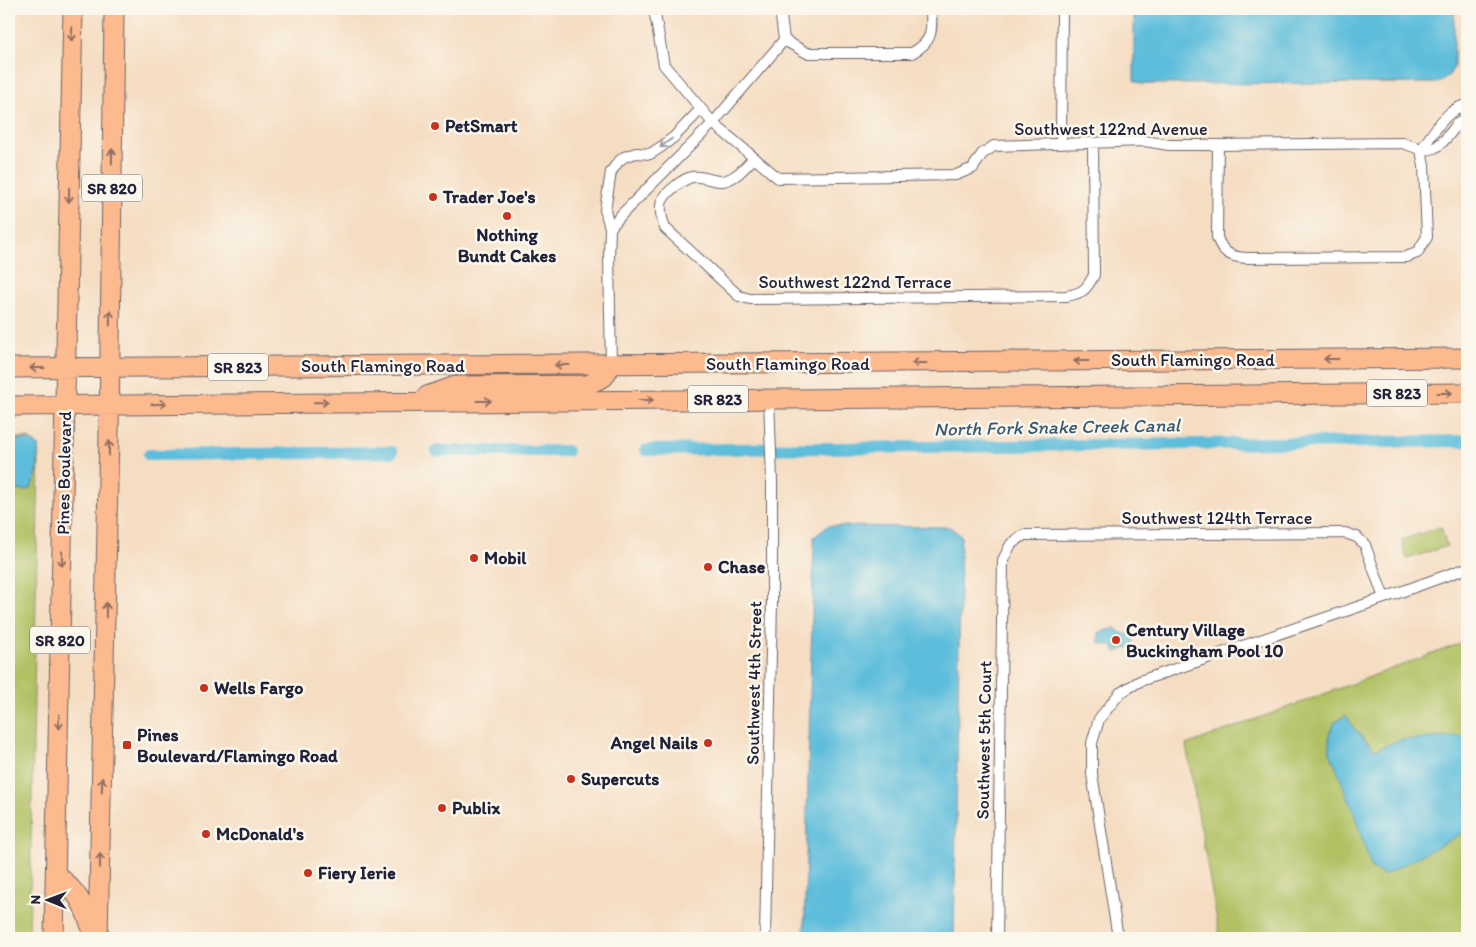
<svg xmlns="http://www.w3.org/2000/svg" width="1476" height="947" font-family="Itim,sans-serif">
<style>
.green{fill:#b1c164;stroke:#6a7250}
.water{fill:#5dbddb;stroke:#40708b}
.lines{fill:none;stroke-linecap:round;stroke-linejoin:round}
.canal{stroke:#5dbddb;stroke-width:12}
.street-casing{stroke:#6c636a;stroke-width:12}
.highway-casing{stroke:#6c636a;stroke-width:21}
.street{stroke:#fff;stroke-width:10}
.highway{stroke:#fcba8e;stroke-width:19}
.oneway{stroke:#8f6e64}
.oneway2{stroke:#9c9ca7}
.poi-dot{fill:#c8321e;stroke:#fbf7ec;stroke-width:2}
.labels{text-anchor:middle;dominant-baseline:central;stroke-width:5;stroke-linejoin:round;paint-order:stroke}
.shield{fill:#fbf7ec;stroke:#636270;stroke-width:1}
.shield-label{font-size:16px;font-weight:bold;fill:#22223b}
.poi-label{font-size:18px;font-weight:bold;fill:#22223b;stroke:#fbf7ec;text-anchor:start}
.street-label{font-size:18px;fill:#22223b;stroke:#fbf7ec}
.water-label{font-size:19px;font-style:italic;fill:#375873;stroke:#fbf7ec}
</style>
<rect width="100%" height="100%" fill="#fbf7ec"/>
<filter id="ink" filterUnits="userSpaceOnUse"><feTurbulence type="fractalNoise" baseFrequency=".02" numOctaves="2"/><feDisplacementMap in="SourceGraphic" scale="10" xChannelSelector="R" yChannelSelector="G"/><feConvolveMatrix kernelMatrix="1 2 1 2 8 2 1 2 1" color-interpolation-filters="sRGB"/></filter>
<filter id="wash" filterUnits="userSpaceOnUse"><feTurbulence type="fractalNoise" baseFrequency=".0096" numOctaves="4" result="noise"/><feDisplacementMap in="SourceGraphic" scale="20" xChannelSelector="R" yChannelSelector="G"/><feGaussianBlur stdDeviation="1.12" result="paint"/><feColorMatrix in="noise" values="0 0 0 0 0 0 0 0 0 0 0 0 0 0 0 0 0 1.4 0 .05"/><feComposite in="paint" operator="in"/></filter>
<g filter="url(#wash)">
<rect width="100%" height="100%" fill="#f5ddc2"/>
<path class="green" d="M9,438H29L39,457L29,938H9Z
M1441,527L1447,546L1407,559L1401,540Z
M1467,641V938H1220L1186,745Z"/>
<path class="water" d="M1134,9H1454V67L1448,77L1436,83L1141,84L1134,80Z
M9,440C20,440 30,438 39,446L37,473L31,488L26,490L9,491Z
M828,526L950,527L961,536L954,938H804L814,537Z
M1116,628L1119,632L1134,636L1133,646L1116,652L1113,646L1099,643V632Z
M1346,715L1353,727L1375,750L1400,740L1467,736V831L1384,875L1372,869L1353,810L1329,750V734L1335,722Z"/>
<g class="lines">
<path class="canal" d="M646,450L1467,441
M437,451H567
M149,455L392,452"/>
</g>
</g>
<g filter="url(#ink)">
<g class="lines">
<defs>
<path id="street" d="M654,9L664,65L713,123L778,178L956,175L973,168L982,154L994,146L1115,142L1145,141L1169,145H1218L1403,143C1429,153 1435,153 1452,131C1457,124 1459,121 1467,119
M780,9L784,40
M1061,143L1062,9
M1218,145L1217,237C1222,252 1230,257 1246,258L1406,257L1417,253L1427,237L1424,166L1421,150
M1421,150C1433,134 1446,108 1467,105
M754,158C745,167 736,179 723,181C713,182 702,175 692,177C683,179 666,192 662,201C659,210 662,219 665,228L739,296L750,299L1066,296C1083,293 1086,290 1094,275L1093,143
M610,228L623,213L713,123L784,40L807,53H912C933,41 932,32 931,9
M611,365L609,258L610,228L605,210L611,172L618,162L624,157L636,153L650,154L661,147L674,137L701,109
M765,938L772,603V481L769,399
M997,938L1003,560L1011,544L1024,535L1345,533L1357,537L1365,545L1384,598
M1118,938L1092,774V743L1099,719L1120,693L1140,681L1384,598L1467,568"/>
<path id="highway" d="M9,368L1467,358
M427,396L456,386L587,385L604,377L611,365
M9,406L1467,393
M56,874C81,895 83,904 94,935
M54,938L73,9
M98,938L109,435L114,9"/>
</defs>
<use href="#street" class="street-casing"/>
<use href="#highway" class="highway-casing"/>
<use href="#street" class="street"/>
<use href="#highway" class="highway"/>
</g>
<defs><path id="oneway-shaft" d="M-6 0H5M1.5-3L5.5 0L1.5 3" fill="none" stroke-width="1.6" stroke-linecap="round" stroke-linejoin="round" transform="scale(1.25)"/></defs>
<g class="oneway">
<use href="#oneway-shaft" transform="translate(72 34) rotate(91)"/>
<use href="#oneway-shaft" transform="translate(112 156) rotate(-89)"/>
<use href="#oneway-shaft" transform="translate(69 195) rotate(91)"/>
<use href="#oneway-shaft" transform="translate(110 318) rotate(-89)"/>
<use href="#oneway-shaft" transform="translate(1331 359) rotate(180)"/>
<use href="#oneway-shaft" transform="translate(1081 361) rotate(180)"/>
<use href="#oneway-shaft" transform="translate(919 363) rotate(180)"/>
<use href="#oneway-shaft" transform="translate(562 365) rotate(180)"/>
<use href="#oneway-shaft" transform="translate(37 368) rotate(180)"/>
<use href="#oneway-shaft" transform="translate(1445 393)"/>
<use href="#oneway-shaft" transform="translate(646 400)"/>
<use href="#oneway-shaft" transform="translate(484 401)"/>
<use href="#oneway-shaft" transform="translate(321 402) rotate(-1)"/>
<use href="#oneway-shaft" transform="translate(159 404) rotate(-2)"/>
<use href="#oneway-shaft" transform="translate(109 448) rotate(-89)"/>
<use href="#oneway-shaft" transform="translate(62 559) rotate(91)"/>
<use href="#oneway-shaft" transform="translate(106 610) rotate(-89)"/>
<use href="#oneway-shaft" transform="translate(59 722) rotate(91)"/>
<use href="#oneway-shaft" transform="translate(102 785) rotate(-88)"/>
<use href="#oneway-shaft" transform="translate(100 861) rotate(-89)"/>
</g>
<use class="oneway2" href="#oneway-shaft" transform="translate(666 143) rotate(143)"/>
</g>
<g class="poi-dot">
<circle cx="435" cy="126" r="5"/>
<circle cx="433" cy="197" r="5"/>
<circle cx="507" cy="216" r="5"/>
<circle cx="474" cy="558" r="5"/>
<circle cx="708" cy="567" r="5"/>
<circle cx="1116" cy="640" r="5"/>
<circle cx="204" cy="688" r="5"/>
<circle cx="708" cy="743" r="5"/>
<rect x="122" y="740" width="10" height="10" rx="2.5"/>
<circle cx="571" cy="779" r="5"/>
<circle cx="442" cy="808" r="5"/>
<circle cx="206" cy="834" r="5"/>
<circle cx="308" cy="873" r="5"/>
</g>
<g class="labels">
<g class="shield">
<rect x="82" y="174.5" width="60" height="27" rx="4"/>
<rect x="208" y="353.5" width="60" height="27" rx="4"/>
<rect x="1367" y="379.5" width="60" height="27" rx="4"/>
<rect x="688" y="385.5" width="60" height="27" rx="4"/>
<rect x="30" y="626.5" width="60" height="27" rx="4"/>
</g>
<g class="shield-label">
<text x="112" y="188">SR 820</text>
<text x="238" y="367">SR 823</text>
<text x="1397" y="393">SR 823</text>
<text x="718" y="399">SR 823</text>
<text x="60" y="640">SR 820</text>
</g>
<g class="poi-label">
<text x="445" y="126">PetSmart</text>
<text x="443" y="197">Trader Joe's</text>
<text x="507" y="235" text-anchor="middle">Nothing<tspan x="507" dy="21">Bundt Cakes</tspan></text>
<text x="484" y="558">Mobil</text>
<text x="718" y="567">Chase</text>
<text x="1126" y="630">Century Village<tspan x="1126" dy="21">Buckingham Pool 10</tspan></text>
<text x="214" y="688">Wells Fargo</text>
<text x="137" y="735">Pines<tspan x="137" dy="21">Boulevard/Flamingo Road</tspan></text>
<text x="698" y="743" text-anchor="end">Angel Nails</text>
<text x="581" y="779">Supercuts</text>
<text x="452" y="808">Publix</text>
<text x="216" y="834">McDonald's</text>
<text x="318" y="873">Fiery Ierie</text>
</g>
<g class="street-label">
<text x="1111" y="129">Southwest 122nd Avenue</text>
<text x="855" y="282">Southwest 122nd Terrace</text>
<text x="1193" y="360">South Flamingo Road</text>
<text x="788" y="364">South Flamingo Road</text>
<text x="383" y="366">South Flamingo Road</text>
<text transform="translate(64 473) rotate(-89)">Pines Boulevard</text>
<text x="1217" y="518">Southwest 124th Terrace</text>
<text transform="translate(754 683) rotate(-89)">Southwest 4th Street</text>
<text transform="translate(984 740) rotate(-89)">Southwest 5th Court</text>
</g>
<g class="water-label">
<text transform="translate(1057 427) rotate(-1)">North Fork Snake Creek Canal</text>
</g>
</g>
<rect width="1476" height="947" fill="none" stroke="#fbf7ec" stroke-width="30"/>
<g transform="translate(48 900) rotate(271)" stroke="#fbf7ec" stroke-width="4" paint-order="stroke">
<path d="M0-4L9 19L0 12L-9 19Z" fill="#22223b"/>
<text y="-8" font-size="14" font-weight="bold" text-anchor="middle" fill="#22223b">N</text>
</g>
</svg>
